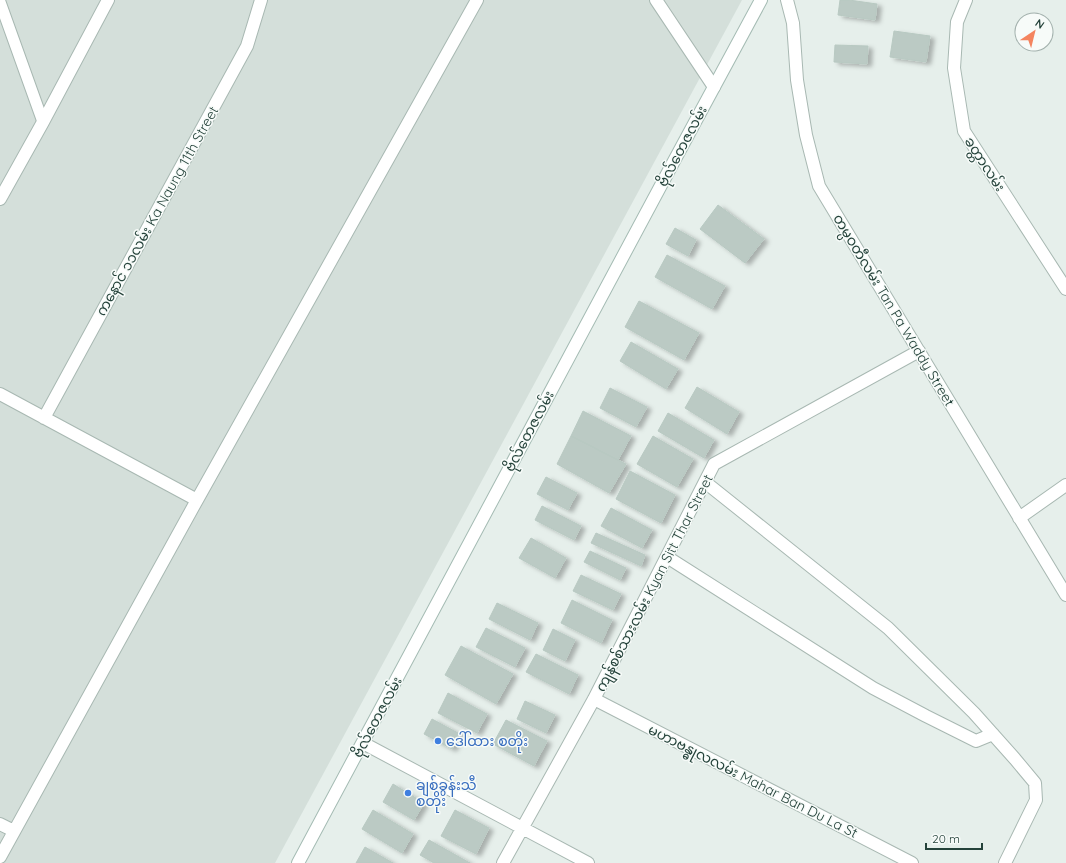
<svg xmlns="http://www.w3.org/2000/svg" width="1066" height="863" font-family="Quicksand,'Noto Sans Myanmar',sans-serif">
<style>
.built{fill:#d4dfda}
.building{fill:#bbcac4;stroke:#b8c9c2;filter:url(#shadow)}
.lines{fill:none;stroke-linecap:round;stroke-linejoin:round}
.service-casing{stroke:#a8b8b2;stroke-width:13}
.minor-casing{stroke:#a8b8b2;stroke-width:14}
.secondary-casing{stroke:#a4bbb3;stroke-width:14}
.service{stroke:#fff;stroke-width:11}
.minor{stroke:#fff;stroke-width:12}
.secondary{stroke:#fff;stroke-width:12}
.shop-dot{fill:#3f7fe0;stroke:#f7fbf9;stroke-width:1.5}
.labels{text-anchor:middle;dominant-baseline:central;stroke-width:3;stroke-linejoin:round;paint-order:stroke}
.street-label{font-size:14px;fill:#24423a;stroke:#f7fbf9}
.shop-label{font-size:14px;fill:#366cbe;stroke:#f7fbf9;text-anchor:start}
</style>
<defs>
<filter id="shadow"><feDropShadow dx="4.5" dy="2.5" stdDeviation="2" flood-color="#0004"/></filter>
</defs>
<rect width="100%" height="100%" fill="#e6efeb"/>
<path class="built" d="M0,0H742L275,863H0Z"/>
<path class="building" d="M840,0H849L877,4L875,20L838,15Z
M894,31L930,36L926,62L890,57Z
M835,45L868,46L867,64L834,62Z
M718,205L764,239L745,263L700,229Z
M675,228L696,240L688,256L666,244Z
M667,255L725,286L712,309L655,277Z
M639,301L699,333L684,360L625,327Z
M631,342L678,369L666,389L620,361Z
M697,387L739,412L727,434L685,408Z
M610,388L647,407L636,427L600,408Z
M583,411L631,436L618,460L571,436Z
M668,413L714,440L704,458L658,431Z
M571,436L626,464L609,493L557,464Z
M653,436L693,459L677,487L637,464Z
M630,471L675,495L661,523L616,499Z
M546,477L577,493L568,510L537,494Z
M542,506L581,526L574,540L535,520Z
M611,508L652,530L642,548L601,526Z
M596,533L645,555L641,566L591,543Z
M531,538L566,558L555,578L519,558Z
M590,551L626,568L620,580L584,562Z
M581,575L621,594L613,610L573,591Z
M572,600L612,620L601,643L561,623Z
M497,603L538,623L530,640L489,619Z
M486,628L525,648L515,667L476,647Z
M553,629L575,640L565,661L543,650Z
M461,646L513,674L496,704L445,675Z
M536,654L578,675L569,694L526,672Z
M448,693L487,714L477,733L438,713Z
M525,701L555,715L546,733L517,719Z
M432,719L460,734L452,749L424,734Z
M506,720L547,741L534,766L493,744Z
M393,784L424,803L414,820L383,802Z
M373,810L413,834L402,853L362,829Z
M455,810L489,828L476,854L441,836Z
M429,840L470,863H434L420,855Z
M365,847L393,863H356Z"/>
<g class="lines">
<defs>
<path id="service" d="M0,2L43,122"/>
<path id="minor" d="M656,0L714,87
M787,0L793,23L797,80L806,135L819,186L1066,595
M966,0L957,22L954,68L964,131L1066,289
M0,199L43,122L108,0
M0,394L197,500
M44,418L247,46L261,0
M705,482L888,628L974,713L1015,759L1035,783L1036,800L1005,863
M1019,518L1066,485
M667,557L873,688L926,716L976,741L993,734
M594,699L912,863
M363,743L588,863
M0,824L14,831
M0,857L197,500L477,0
M503,863L594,699L714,464L919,351"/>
<path id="secondary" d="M298,863L674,161L761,0"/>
</defs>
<use href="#service" class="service-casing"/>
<use href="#minor" class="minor-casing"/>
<use href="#secondary" class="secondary-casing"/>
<use href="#service" class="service"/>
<use href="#minor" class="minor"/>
<use href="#secondary" class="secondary"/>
</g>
<g class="shop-dot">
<circle cx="438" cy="741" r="4"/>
<circle cx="408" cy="793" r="4"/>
</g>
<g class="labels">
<g class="street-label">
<text transform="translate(682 146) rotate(-62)">ဗိုလ်တေဇလမ်း</text>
<text transform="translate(985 164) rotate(57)">ခတ္တာလမ်း</text>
<text transform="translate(157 211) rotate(-61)">ကနောင် ၁၁လမ်း Ka Naung 11th Street</text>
<text transform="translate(894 310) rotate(59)">တမ္ပဝတီလမ်း Tan Pa Waddy Street</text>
<text transform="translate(529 431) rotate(-62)">ဗိုလ်တေဇလမ်း</text>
<text transform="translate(654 583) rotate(-63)">ကျန်စစ်သားလမ်း Kyan Sitt Thar Street</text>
<text transform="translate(377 717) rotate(-62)">ဗိုလ်တေဇလမ်း</text>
<text transform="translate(753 781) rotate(27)">မဟာဗန္ဓုလလမ်း Mahar Ban Du La St</text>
</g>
<g class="shop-label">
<text x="446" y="741">ဒေါ်ထား စတိုး</text>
<text x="416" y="785">ချစ်ခွန်းသီ<tspan x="416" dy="16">စတိုး</tspan></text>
</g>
</g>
<g transform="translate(1034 32) rotate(35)"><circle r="19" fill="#f7fbf9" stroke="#a3b1ad"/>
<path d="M0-3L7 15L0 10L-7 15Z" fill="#f4845f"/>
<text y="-6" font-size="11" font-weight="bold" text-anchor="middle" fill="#24423a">N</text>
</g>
<path d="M926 843v6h56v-6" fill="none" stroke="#24423a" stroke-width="2"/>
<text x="932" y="843" font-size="12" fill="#24423a" stroke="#f7fbf9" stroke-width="3" paint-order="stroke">20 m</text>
</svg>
